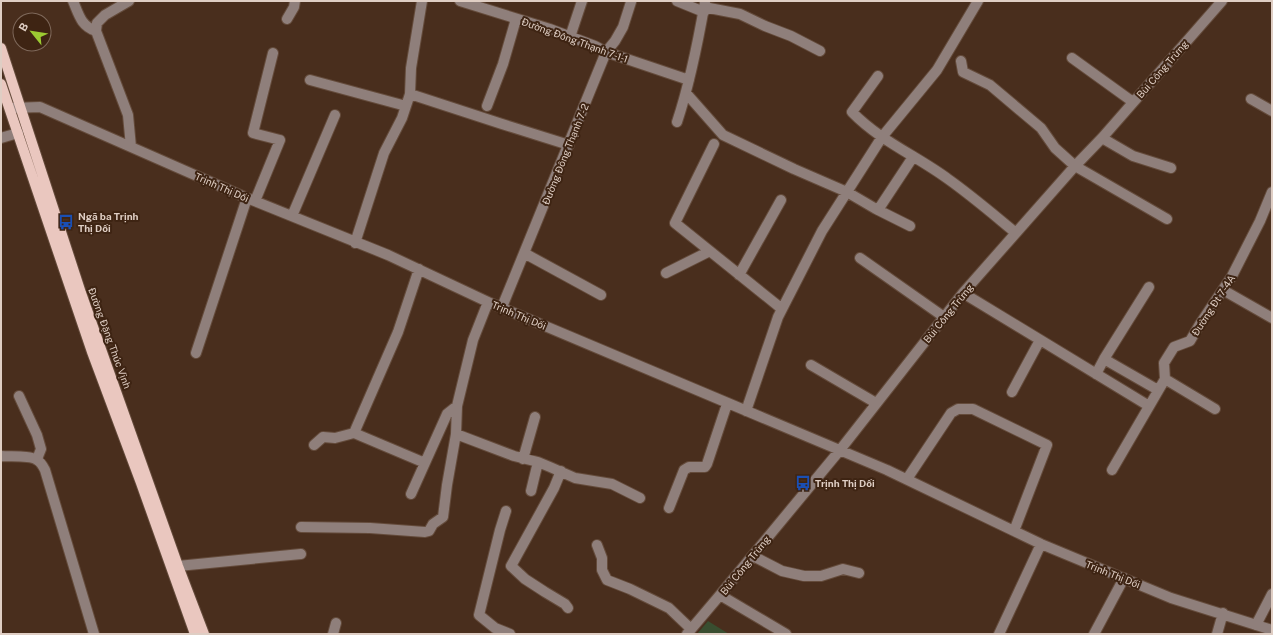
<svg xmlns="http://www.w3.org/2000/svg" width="1273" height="635" font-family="'Public Sans',sans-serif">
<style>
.green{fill:#394e30}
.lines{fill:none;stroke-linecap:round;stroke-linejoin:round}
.minor-casing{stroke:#644b3b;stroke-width:12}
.major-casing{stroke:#644b3b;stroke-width:12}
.minor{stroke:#8f7f7b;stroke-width:10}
.major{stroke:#eac7bf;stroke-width:10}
.labels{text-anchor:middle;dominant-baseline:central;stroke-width:4;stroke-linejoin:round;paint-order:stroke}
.street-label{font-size:10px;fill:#dfcec4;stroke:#3e2413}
.poi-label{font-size:10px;font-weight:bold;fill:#dfcec4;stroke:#3e2413;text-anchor:start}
</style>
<rect width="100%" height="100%" fill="#492e1d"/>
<path class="green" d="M708,621L729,634H697Z"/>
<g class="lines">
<defs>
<path id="minor" d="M73,1C79,15 81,26 96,31
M129,1L105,15L97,23L96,31L128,115L131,147
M460,1L550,29L595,46L606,52L689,80
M677,1L704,12
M704,7L740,14L765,26L791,36L820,51
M287,19L294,7L295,1
M570,37L582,1
M1072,58L1133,102
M961,61L963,72L990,85L1041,128L1055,148L1075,166L1167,219
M878,76L852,112C880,141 917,156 948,179C972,196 994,215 1016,233
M310,80L406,106
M686,93L723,135L794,169L847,192L876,209L910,226
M410,94L502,124L569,145
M1251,99L1272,111
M487,106L503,64L516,19
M12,108L40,107L247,198L388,255L488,302L887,470L1041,544L1171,598L1272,630
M677,122C690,83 698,42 705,2
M1,138L18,133
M1102,138L1133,156L1171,168
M714,144L675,223L782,309
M255,201L280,140L253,133L273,53
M878,210L913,157
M292,216L335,115
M355,243L384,153L402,118L410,94L411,68L422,1
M524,253L601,295
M860,258L944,317
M666,273L710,251
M739,275L781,200
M1223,290L1272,318
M963,293L1149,406
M502,307L606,52L615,41L623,27L631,2
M196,353L247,198
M1104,359L1149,287
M811,365L876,403
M1096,374L1104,359L1158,390
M1165,379L1215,409
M1012,392L1040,340
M19,396L37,435L41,449L37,459
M746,411L778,317L822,231L882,137L937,70L978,1
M354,433L425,463
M456,434L514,456L538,462L550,467L575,478L612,484L640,498
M314,445L323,437L335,438L354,433L398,332L419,269
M1,456C10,457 30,455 37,460C41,462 43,466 45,470L94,634
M523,459L535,417
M1112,470L1165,379L1164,363L1174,347L1190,341L1200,324L1232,276L1260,221L1272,192
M561,471L554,488L511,566L525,579L545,592L565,604L568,608
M907,479L951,413L958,409H973L1047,445L1014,531
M531,491L538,462
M411,494L447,414L457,406
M669,508L684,470L689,467H705L707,464L727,404
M506,511L500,530L479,615L495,628L510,634
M301,527L370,528L425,532L429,531L433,524L443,517L447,485L456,434L457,406L473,340L488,302
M597,545L602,558V570L607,580L630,589L669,608L691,629
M753,556L782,571L804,576H821L843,569L859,573
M178,566L301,554
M720,595L786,634
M1256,625L1272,594
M333,634L336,623
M687,634L720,595L840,450L963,293L1075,166L1102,138L1222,1
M999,634L1041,544
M1094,634L1124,578
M1217,634L1223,613"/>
<path id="major" d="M1,48L81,293L178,566L204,634
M1,84L92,352L141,483L195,634"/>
</defs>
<use href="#minor" class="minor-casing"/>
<use href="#major" class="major-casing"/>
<use href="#minor" class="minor"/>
<use href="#major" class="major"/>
</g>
<defs>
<symbol id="bus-bare" viewBox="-9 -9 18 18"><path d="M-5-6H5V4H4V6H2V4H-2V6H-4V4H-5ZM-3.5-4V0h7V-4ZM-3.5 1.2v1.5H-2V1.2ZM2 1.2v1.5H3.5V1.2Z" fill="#1a4fb4" stroke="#3e2413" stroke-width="2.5" paint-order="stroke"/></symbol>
</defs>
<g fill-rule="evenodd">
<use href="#bus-bare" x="55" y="211" width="22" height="22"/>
<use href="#bus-bare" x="792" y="472" width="22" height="22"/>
</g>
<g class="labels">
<g class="street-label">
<text transform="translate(575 40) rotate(20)">Đường Đông Thạnh 7-1-1</text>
<text transform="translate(1162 69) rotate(-49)">Bùi Công Trừng</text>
<text transform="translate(565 154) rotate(-68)">Đường Đông Thạnh 7-2</text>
<text transform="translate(222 187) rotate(24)">Trịnh Thị Dối</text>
<text transform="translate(1213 305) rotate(-57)">Đường Đt 7-4A</text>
<text transform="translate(948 313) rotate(-51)">Bùi Công Trừng</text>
<text transform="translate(519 315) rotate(23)">Trịnh Thị Dối</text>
<text transform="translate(110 338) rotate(70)">Đường Đặng Thúc Vịnh</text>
<text transform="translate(745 565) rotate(-51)">Bùi Công Trừng</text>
<text transform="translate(1113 574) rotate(22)">Trịnh Thị Dối</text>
</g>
<g class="poi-label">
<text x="78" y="216">Ngã ba Trịnh<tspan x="78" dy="12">Thị Dối</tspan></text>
<text x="815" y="483">Trịnh Thị Dối</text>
</g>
</g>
<rect width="1273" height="635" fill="none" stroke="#dfcec4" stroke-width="4"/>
<g transform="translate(32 32) rotate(300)"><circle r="19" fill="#3e2413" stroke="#7e685a"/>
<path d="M0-3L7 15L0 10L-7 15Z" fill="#9cca32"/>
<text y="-6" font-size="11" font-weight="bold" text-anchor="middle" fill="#dfcec4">B</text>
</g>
</svg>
